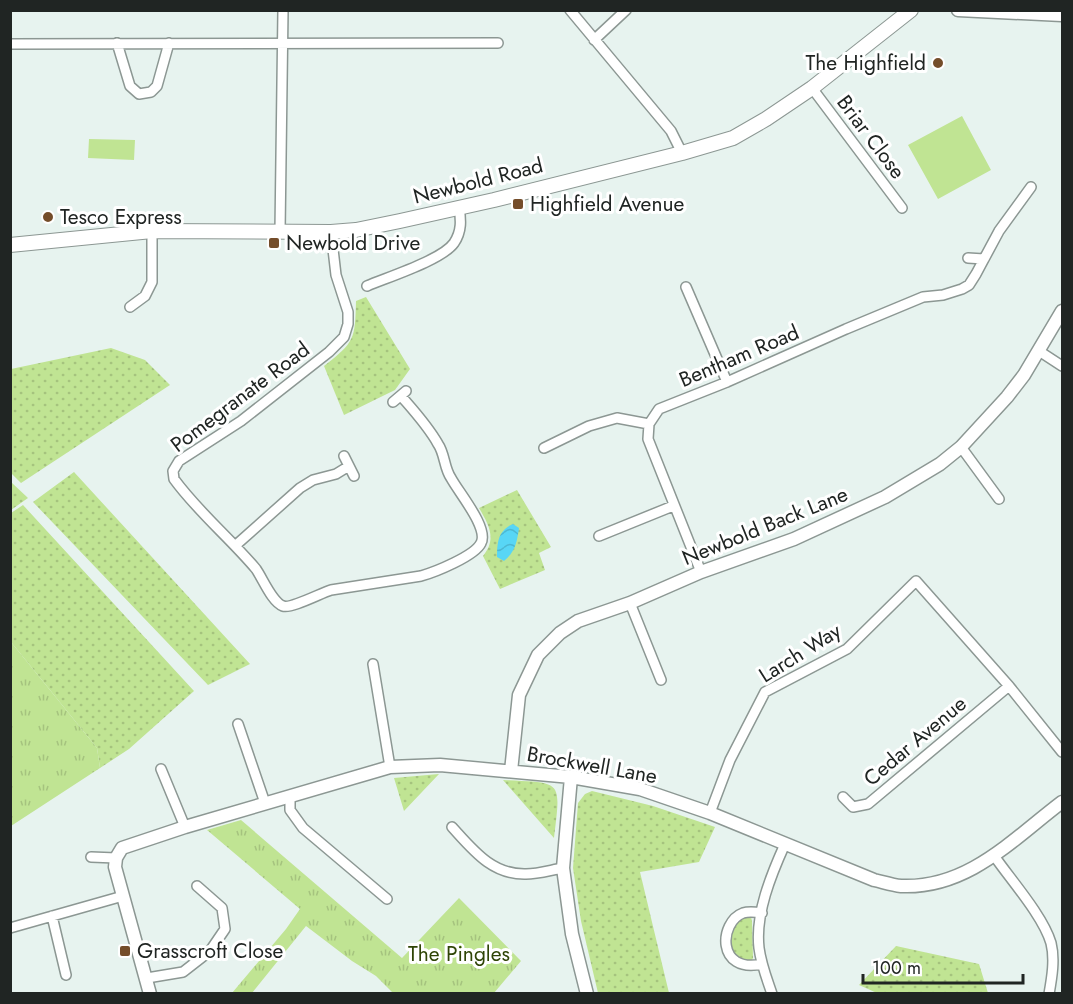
<svg xmlns="http://www.w3.org/2000/svg" width="1073" height="1004" font-family="Jost,sans-serif">
<style>
.grass{fill:url(#grass-dots)}
.park{fill:url(#park-tufts)}
.pitch{fill:#c0e493}
.water{fill:url(#water-waves)}
.lines{fill:none;stroke-linecap:round;stroke-linejoin:round}
.minor-casing{stroke:#8c9793;stroke-width:12}
.tertiary-casing{stroke:#8c9793;stroke-width:15}
.secondary-casing{stroke:#8c9793;stroke-width:16}
.minor{stroke:#fff;stroke-width:9}
.tertiary{stroke:#fff;stroke-width:12}
.secondary{stroke:#fff;stroke-width:14}
.poi-dot{fill:#744d2a;stroke:#fff;stroke-width:2}
.labels{text-anchor:middle;dominant-baseline:central;stroke-width:6;stroke-linejoin:round;paint-order:stroke}
.poi-label{font-size:21px;fill:#202523;stroke:#fff;text-anchor:start}
.street-label{font-size:21px;fill:#202523;stroke:#fff}
.park-label{font-size:21px;fill:#2f4506;stroke:#fff}
</style>
<defs>
<pattern id="grass-dots" width="8" height="8" patternUnits="userSpaceOnUse" patternTransform="scale(1.5)"><rect width="8" height="8" fill="#c0e493"/><path d="M2 2h.1M6 6h.1" fill="none" stroke="#a5c37e" stroke-width="1.8" stroke-linecap="round"/></pattern>
<pattern id="park-tufts" width="24" height="20" patternUnits="userSpaceOnUse" patternTransform="scale(1.5)"><rect width="24" height="20" fill="#c0e493"/><path d="M3 7l-1-3M5 7V3M7 7l1-3M15 17l-1-3M17 17v-4M19 17l1-3" fill="none" stroke="#a5c37e"/></pattern>
<pattern id="water-waves" width="16" height="10" patternUnits="userSpaceOnUse" patternTransform="scale(1.5)"><rect width="16" height="10" fill="#58d6f6"/><path d="M0 5q4-4 8 0t8 0" fill="none" stroke="#4cb8d3"/></pattern>
</defs>
<rect width="100%" height="100%" fill="#e7f3ef"/>
<path class="grass" d="M366,297L410,369L395,390L344,415L324,366C355,342 355,339 356,301Z
M111,348L145,360L170,385L21,483L11,473V369Z
M74,472L250,664L208,685L33,502Z
M11,482L28,498L11,510Z
M517,490L551,547L539,553L545,570L500,589L483,556C497,539 489,525 479,508Z
M23,505L194,691L129,749L100,768L97,748L11,642V513Z
M439,774L404,811L394,778Z
M503,780C563,783 561,779 554,838Z
M592,791L653,806L715,827L699,862L640,872L669,993H598L581,921L573,868L578,803L585,794Z
M747,916L751,917L752,921L753,958L751,962C746,961 740,960 737,957C722,946 731,920 747,916Z
M896,946L979,964L988,993H877L859,985Z"/>
<path class="park" d="M11,642L97,748L100,768L11,826Z
M241,820L402,958L459,898L521,961L494,993H393L376,976L352,961L306,926L252,993H232L286,929L300,909L207,830Z"/>
<path class="pitch" d="M962,116L991,170L938,199L908,145Z
M89,139L135,140L134,160L88,158Z"/>
<path class="water" d="M513,524L519,528C517,542 515,552 504,561L497,557C497,542 498,531 513,524Z"/>
<g class="lines">
<defs>
<path id="minor" d="M570,10L671,131L682,153
M594,40L626,10
M117,43L130,86L139,94L151,92L157,86L169,43
M10,44L498,43
M812,88L902,208
M280,231L283,10
M331,232L336,275L348,312V324L344,337L329,352L241,421L179,461L173,471L174,479C198,512 230,538 256,569C263,579 272,602 283,606C291,609 321,593 331,590L421,576C435,572 475,556 481,543C489,528 459,493 451,478C444,468 445,454 438,444C428,426 414,411 401,396
M984,259L999,231L1031,187
M367,286C388,277 442,260 454,243C462,231 461,220 459,207
M686,287L727,382
M130,307L145,296L152,282V231
M1039,351L1062,366
M393,402L406,391
M961,447L999,499
M544,448L589,426L617,418L649,424
M344,456L354,476
M599,536L673,506
M236,545L300,488L313,480L336,474L349,466
M701,572L648,439L649,424L659,409L727,382L846,329L923,297L943,295L962,289L969,285L976,274L984,259L968,258
M630,603L661,680
M373,664L390,767
M238,724L265,803
M161,769L185,827
M290,796V810L303,828L387,899
M843,797L853,807L868,804L1009,686
M710,813L730,760L765,692L847,649L916,581L1009,686L1062,752
M452,827C473,850 492,875 526,874C538,874 551,870 563,868
M91,857L116,858
M995,857C1011,880 1043,916 1051,943C1055,959 1052,977 1049,994
M52,916L66,975
M10,928L123,896
M762,964C716,974 719,922 743,913C749,911 756,912 762,913
M147,978L183,972L210,951L225,929L222,908L197,886
M772,994C767,979 761,964 759,948C755,914 771,875 785,844"/>
<path id="tertiary" d="M958,10L1062,15
M511,771L519,695L538,655L560,633L578,621L630,603L701,572L794,539L885,497L940,464L961,447L1007,397L1024,375L1062,311
M571,777L563,868L572,934L587,994
M150,994L115,867L116,858L122,848L185,827L390,767L440,765L571,777L640,789L710,813L874,880C883,882 892,885 901,886C968,889 1013,839 1062,802"/>
<path id="secondary" d="M10,245L152,231L331,232L356,230L400,221L494,200L682,153L733,138L766,119L812,88L911,10"/>
</defs>
<use href="#minor" class="minor-casing"/>
<use href="#tertiary" class="tertiary-casing"/>
<use href="#secondary" class="secondary-casing"/>
<use href="#minor" class="minor"/>
<use href="#tertiary" class="tertiary"/>
<use href="#secondary" class="secondary"/>
</g>
<g class="poi-dot">
<circle cx="938" cy="63" r="6"/>
<rect x="512" y="198" width="12" height="12" rx="3"/>
<circle cx="48" cy="217" r="6"/>
<rect x="268" y="237" width="12" height="12" rx="3"/>
<rect x="119" y="945" width="12" height="12" rx="3"/>
</g>
<g class="labels">
<g class="poi-label">
<text x="926" y="63" text-anchor="end">The Highfield</text>
<text x="530" y="204">Highfield Avenue</text>
<text x="60" y="217">Tesco Express</text>
<text x="286" y="243">Newbold Drive</text>
<text x="137" y="951">Grasscroft Close</text>
</g>
<g class="street-label">
<text transform="translate(871 137) rotate(53)">Briar Close</text>
<text transform="translate(478 181) rotate(-14)">Newbold Road</text>
<text transform="translate(739 356) rotate(-23)">Bentham Road</text>
<text transform="translate(240 397) rotate(-37)">Pomegranate Road</text>
<text transform="translate(765 526) rotate(-22)">Newbold Back Lane</text>
<text transform="translate(800 653) rotate(-32)">Larch Way</text>
<text transform="translate(915 741) rotate(-40)">Cedar Avenue</text>
<text transform="translate(592 765) rotate(10)">Brockwell Lane</text>
</g>
<g class="park-label">
<text x="459" y="954">The Pingles</text>
</g>
</g>
<rect width="1073" height="1004" fill="none" stroke="#202523" stroke-width="24"/>
<path d="M863 974v9h160v-9" fill="none" stroke="#202523" stroke-width="3"/>
<text x="872" y="974" font-size="18" fill="#202523" stroke="#ffffff" stroke-width="4.5" paint-order="stroke">100 m</text>
</svg>
